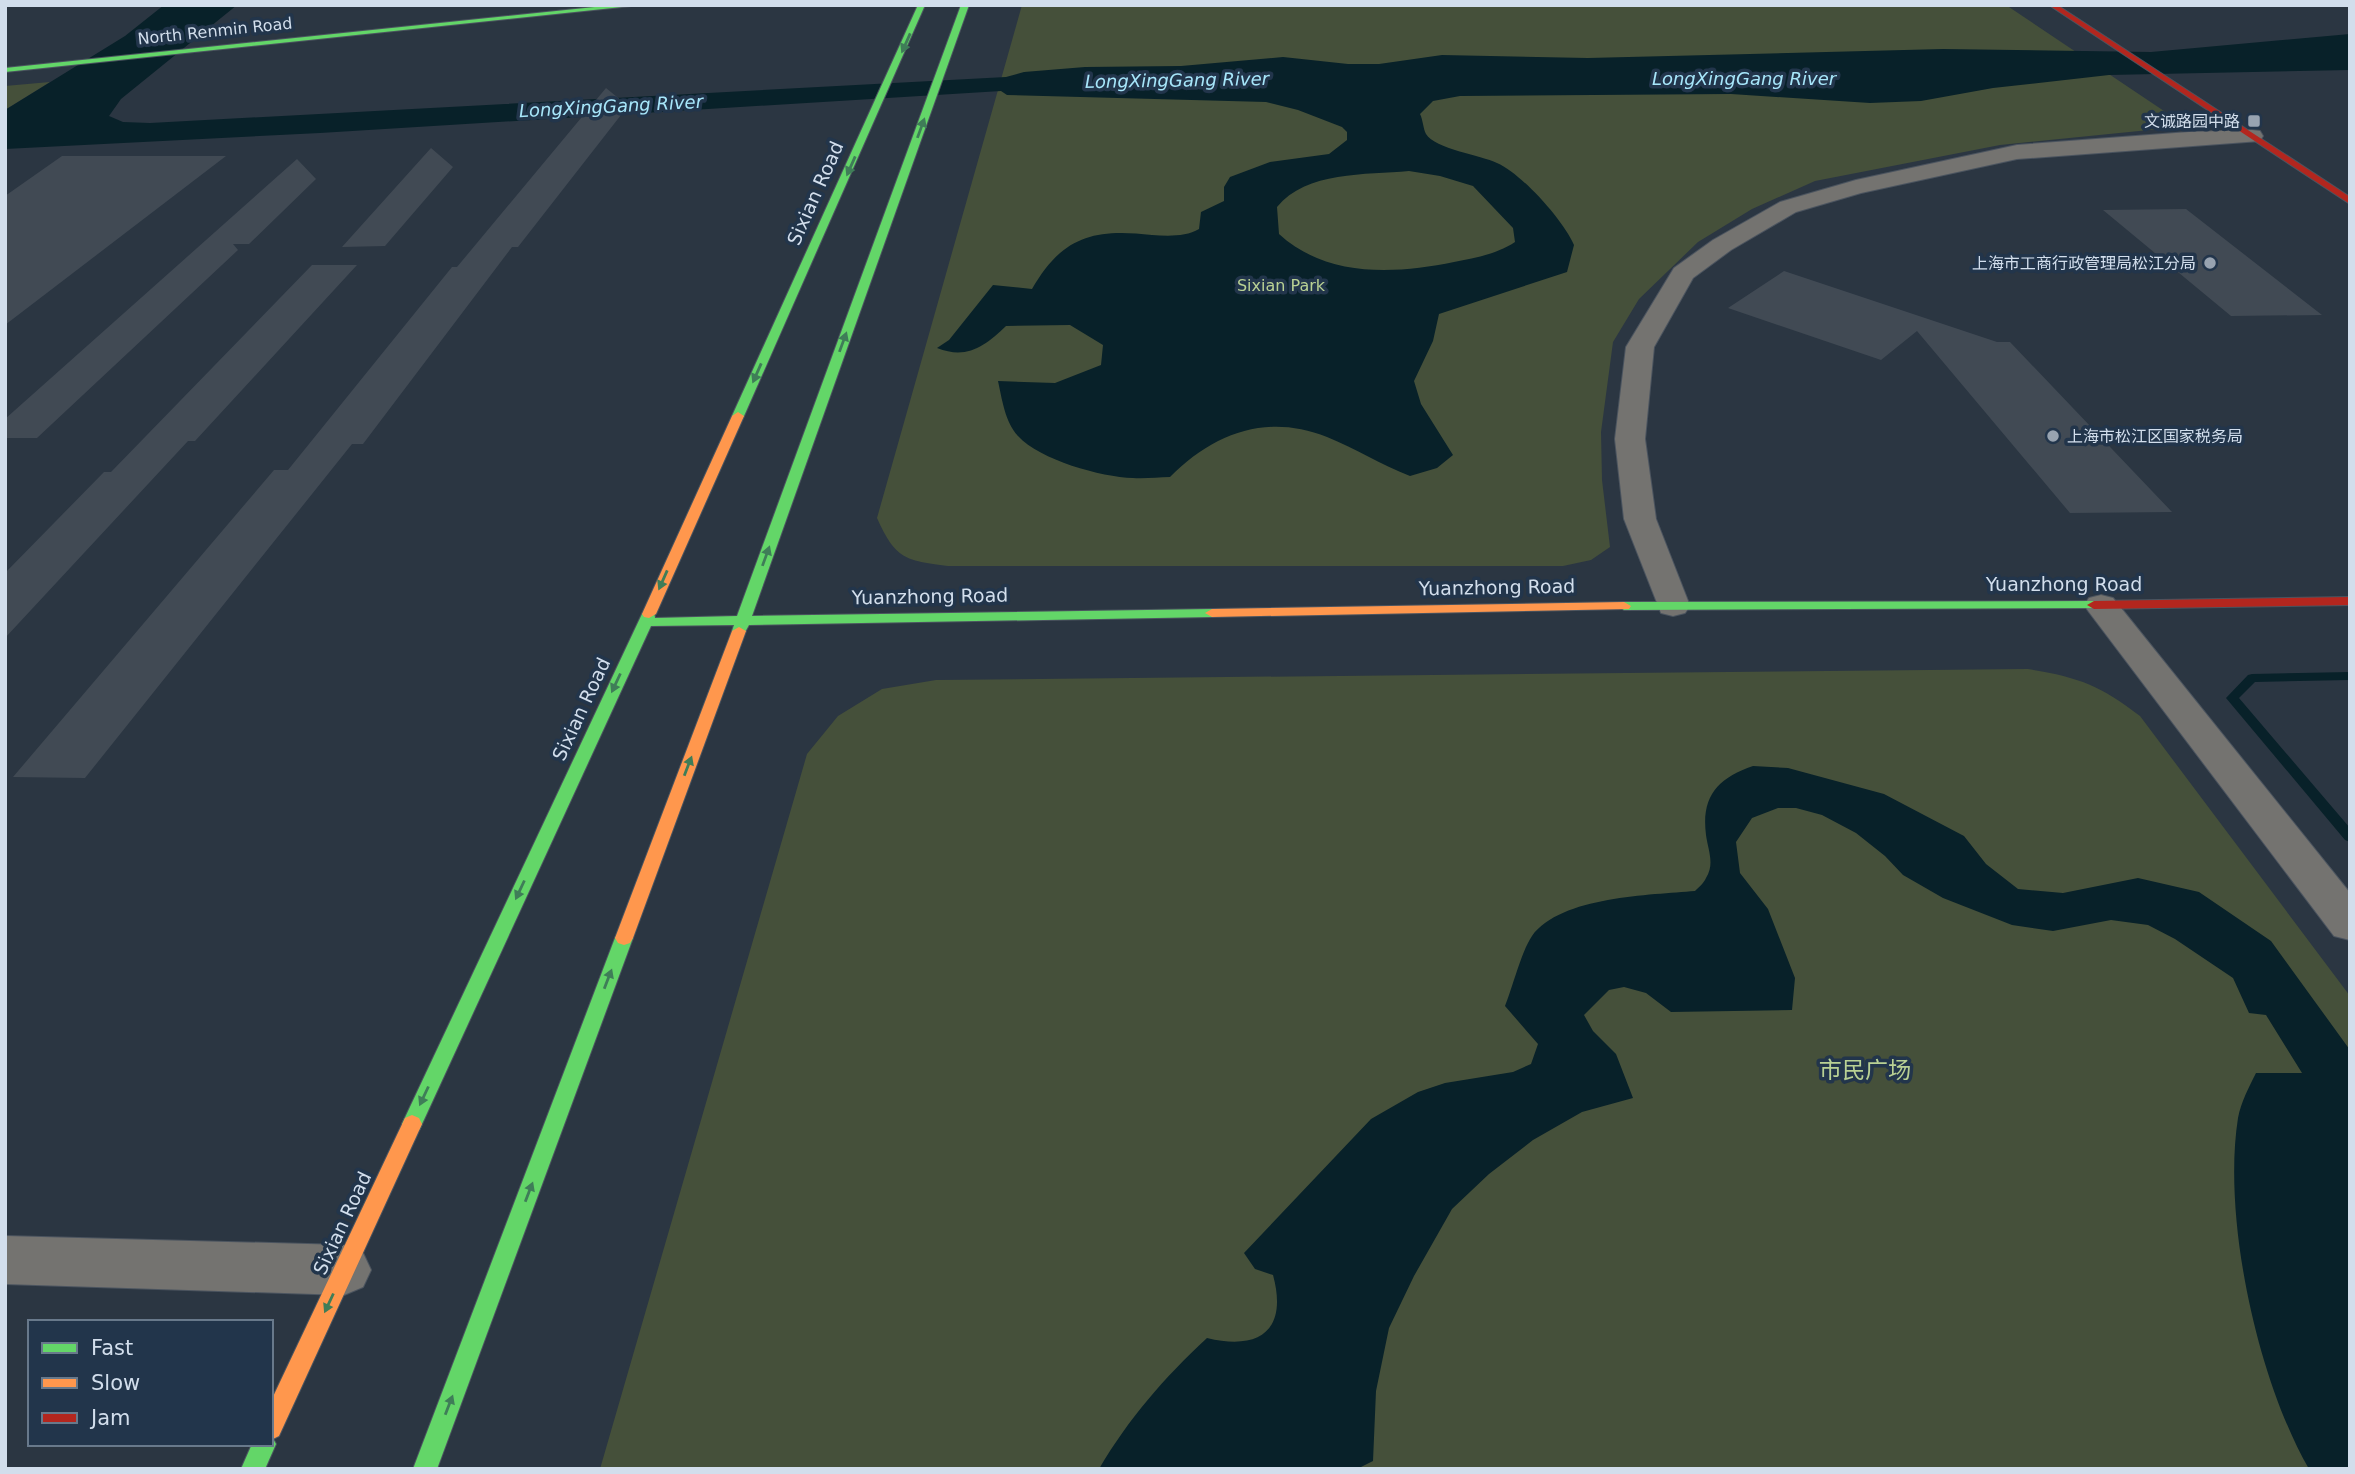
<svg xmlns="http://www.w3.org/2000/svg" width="2355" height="1474" font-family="'DejaVu Sans','Noto Sans SC',sans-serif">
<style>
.green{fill:#45503a}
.water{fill:#082129;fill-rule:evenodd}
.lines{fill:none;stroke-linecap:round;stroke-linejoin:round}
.stream{fill:#082129;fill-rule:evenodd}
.building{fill:#414a54}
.street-casing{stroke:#4b545f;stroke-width:2}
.fast-casing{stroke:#4b545f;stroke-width:2}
.slow-casing{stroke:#4b545f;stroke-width:2}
.jam-casing{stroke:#4b545f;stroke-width:2}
.street{fill:#747370;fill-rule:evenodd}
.fast{fill:#63d668;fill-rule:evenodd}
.slow{fill:#ff974d;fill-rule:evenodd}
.jam{fill:#b3261e;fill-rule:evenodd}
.oneway{fill:#3f7d58}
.poi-dot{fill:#98a3b0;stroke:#22354b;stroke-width:2.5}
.labels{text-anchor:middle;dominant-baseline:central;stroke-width:7;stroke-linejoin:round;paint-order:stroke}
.far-street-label{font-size:16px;fill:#d2deec;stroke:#22354b}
.far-poi-label{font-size:16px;fill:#d2deec;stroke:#22354b;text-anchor:end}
.far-park-label{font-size:16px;fill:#b9d194;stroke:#22354b}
.far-water-label{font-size:18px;font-style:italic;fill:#a7e6fa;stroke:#22354b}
.street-label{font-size:19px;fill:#d2deec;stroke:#22354b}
.near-park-label{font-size:23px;fill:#b9d194;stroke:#22354b}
</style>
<rect width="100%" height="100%" fill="#2b3642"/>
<path class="green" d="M1022,5H2006L2167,113L2173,120L2170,126L2159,129L2000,145L1815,181L1752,209L1698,242L1639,299L1613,342L1601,432L1602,480L1610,547L1591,560L1563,566H948C905,560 896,560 877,518Z
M50,82L5,110V86Z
M2028,669C2078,677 2100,685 2140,716L2350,996V1469H600L807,754L838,716L882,689L936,680Z"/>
<path class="water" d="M164,5H237L121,99L109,116L123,122L150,123L1006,77L1024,72L1085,67L1181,66L1283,57L1348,64H1379L1442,55L1588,58L1943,49L2151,52L2350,34V70L2109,75L1993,88L1921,101L1870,103L1731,94L1460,96L1433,101L1420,114C1423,120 1423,128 1426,134C1435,149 1481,155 1497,163C1522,174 1563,220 1574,245L1567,272L1439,314L1433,341L1414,381L1421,404L1453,455L1437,468L1410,476C1381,465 1355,448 1327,437C1267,413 1214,433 1170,477C1158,477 1145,479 1133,478C1101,477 1040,460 1018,436C1005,422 1002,399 998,381L1055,383L1101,365L1103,345L1070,325L1006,326C985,346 967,360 937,348L949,340L993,285L1032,289C1062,237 1093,228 1152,235C1167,236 1186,237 1199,229L1201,212L1224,201V187L1230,177L1270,162L1329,154L1347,140V132L1342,127L1298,110L1266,102L1007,95L1001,91L320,133L5,149V110L125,36ZM1409,171L1440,176L1473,186L1513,228L1515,242C1497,254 1475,258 1454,262C1395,274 1327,278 1279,234L1277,207C1306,171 1366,175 1409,171Z
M1753,766L1788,768L1884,794L1964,836L1986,864L2018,889L2063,893L2138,878L2199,892L2271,941L2350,1050V1469H2309C2258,1381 2222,1219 2238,1118C2241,1102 2249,1087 2256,1073H2302L2266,1015L2249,1013L2233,978L2175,939L2148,925L2111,920L2053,931L2012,925L1943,898L1903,875L1885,856L1856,833L1822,815L1796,808H1778L1752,818L1736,842L1740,873L1768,909L1795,978L1792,1010L1671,1012L1646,993L1624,987L1609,990L1584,1015L1593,1031L1616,1054L1633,1098L1582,1112L1533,1140L1489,1174L1452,1209L1414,1276L1389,1328L1376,1391L1373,1461L1357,1469H1099C1129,1418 1164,1378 1207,1338C1260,1351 1288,1330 1273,1275L1255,1269L1244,1253L1371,1119L1418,1092L1445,1083L1513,1072L1531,1064L1538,1044L1505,1006C1512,989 1522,950 1532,936C1561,896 1651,895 1695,891C1699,887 1704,883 1706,878C1715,864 1708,850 1706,835C1701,796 1718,778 1753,766Z"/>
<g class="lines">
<path class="stream" d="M2350,672V680L2255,682L2239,698L2350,828V842L2345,840L2226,698L2248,675L2252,674Z"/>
</g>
<path class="building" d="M606,88L628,106L518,247H512L363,444H352L85,778L13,777L274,470H288L452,267H457Z
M431,148L453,167L385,246L342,247Z
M62,156H226L5,325V196Z
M297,159L316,179L249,244H233L238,250L37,438H5V419Z
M2186,209L2322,315L2231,316L2103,210Z
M312,265H357L195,441H188L5,638V573L104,472H111Z
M1784,271L1997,342H2010L2172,512L2070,513L1917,331L1881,360L1728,308Z"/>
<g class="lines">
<defs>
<path id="street" d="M2252,130L2260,131L2263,136L2260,141L2017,159L1861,193L1796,212L1731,250L1693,278L1654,347L1645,439L1656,519L1690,606L1685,613L1673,616L1661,613L1624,519L1615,439L1626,347L1674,268L1713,240L1780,202L1856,180L2017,145L2189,132Z
M2101,595L2113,598L2350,893V940L2334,936L2089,612L2084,605L2089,598Z
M5,1236L344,1245L363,1253L371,1270L363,1287L344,1295L5,1284Z"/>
<path id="fast" d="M614,5H641L5,72V68Z
M918,5H925L744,416L742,419H734L732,416Z
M961,5H969L752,616L1212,609L1219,613L1212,617L749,625L744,634L739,635L732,631L734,625L651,626L422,1124L419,1130L412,1133L405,1130L402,1124L642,614L649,610L654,611L655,618L737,616Z
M2094,601L2099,602L2101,605L2099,608L1624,610L1617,606L1624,602Z
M624,931L630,933L633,938L437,1469H413L615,938L618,933Z
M271,1435L276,1444L265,1469H241L252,1444H271Z"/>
<path id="slow" d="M738,412L744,416L656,614L649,618L644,617L642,614L732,416Z
M1624,602L1631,606L1629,609L1212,617L1205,613L1212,609Z
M739,627L746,631L633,938L630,943L624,945L618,943L615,938L732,631Z
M412,1115L419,1118L422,1124L279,1436L271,1440V1401L405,1118Z"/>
<path id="jam" d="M2049,5H2057L2350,197V204Z
M2350,597V605L2094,609L2087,605L2094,601Z"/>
</defs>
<use href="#street" class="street-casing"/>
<use href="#fast" class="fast-casing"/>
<use href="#slow" class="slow-casing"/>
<use href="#jam" class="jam-casing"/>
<use href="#street" class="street"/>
<use href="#fast" class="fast"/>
<use href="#slow" class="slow"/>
<use href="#jam" class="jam"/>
</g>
<defs><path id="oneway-solid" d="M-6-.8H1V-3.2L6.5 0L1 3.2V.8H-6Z" transform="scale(1.75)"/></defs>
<g class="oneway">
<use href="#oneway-solid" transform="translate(906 43) rotate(114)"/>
<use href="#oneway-solid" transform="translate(921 128) rotate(-70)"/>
<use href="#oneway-solid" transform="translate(851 166) rotate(114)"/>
<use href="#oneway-solid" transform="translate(843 342) rotate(-70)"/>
<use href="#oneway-solid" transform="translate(757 373) rotate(114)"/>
<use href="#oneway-solid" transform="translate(766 556) rotate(-70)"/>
<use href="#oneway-solid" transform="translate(663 580) rotate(114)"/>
<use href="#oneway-solid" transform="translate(616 683) rotate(115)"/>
<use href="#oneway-solid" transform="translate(688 766) rotate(-69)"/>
<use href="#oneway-solid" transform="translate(520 890) rotate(115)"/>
<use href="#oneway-solid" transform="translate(608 979) rotate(-69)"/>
<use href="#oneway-solid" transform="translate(424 1096) rotate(115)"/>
<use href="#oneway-solid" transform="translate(529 1192) rotate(-69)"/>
<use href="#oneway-solid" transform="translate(329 1303) rotate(115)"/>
<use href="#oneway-solid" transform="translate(449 1405) rotate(-69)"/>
</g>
<g class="poi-dot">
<rect x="2247" y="114" width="14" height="14" rx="3.5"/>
<circle cx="2210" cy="263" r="7"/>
<circle cx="2053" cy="436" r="7"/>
</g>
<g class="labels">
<g class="far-street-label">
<text transform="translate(215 31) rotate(-6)">North Renmin Road</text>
</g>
<g class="far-poi-label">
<text x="2240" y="121">文诚路园中路</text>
<text x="2196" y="263">上海市工商行政管理局松江分局</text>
<text x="2067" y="436" text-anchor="start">上海市松江区国家税务局</text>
</g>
<g class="far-park-label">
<text x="1281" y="285">Sixian Park</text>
</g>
<g class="far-water-label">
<text x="1744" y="78">LongXingGang River</text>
<text transform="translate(1177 80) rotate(-1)">LongXingGang River</text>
<text transform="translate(611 106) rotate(-3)">LongXingGang River</text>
</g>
<g class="street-label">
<text transform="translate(815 193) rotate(-66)">Sixian Road</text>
<text x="2064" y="584">Yuanzhong Road</text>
<text transform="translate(1497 587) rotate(-1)">Yuanzhong Road</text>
<text transform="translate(930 596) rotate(-1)">Yuanzhong Road</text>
<text transform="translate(581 709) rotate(-65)">Sixian Road</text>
<text transform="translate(342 1223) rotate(-65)">Sixian Road</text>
</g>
<g class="near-park-label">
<text x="1865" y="1070">市民广场</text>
</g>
</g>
<rect width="2355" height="1474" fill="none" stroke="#d2deec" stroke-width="14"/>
<rect x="28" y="1320" width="245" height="126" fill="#22354b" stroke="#68798b" stroke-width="2"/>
<rect x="42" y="1343" width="35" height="10" fill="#63d668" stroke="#68798b" stroke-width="2"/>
<text x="91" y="1355" font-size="21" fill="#d2deec">Fast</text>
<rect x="42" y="1378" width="35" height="10" fill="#ff974d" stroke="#68798b" stroke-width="2"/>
<text x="91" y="1390" font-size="21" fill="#d2deec">Slow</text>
<rect x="42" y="1413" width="35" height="10" fill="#b3261e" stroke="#68798b" stroke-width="2"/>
<text x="91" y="1425" font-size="21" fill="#d2deec">Jam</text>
</svg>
